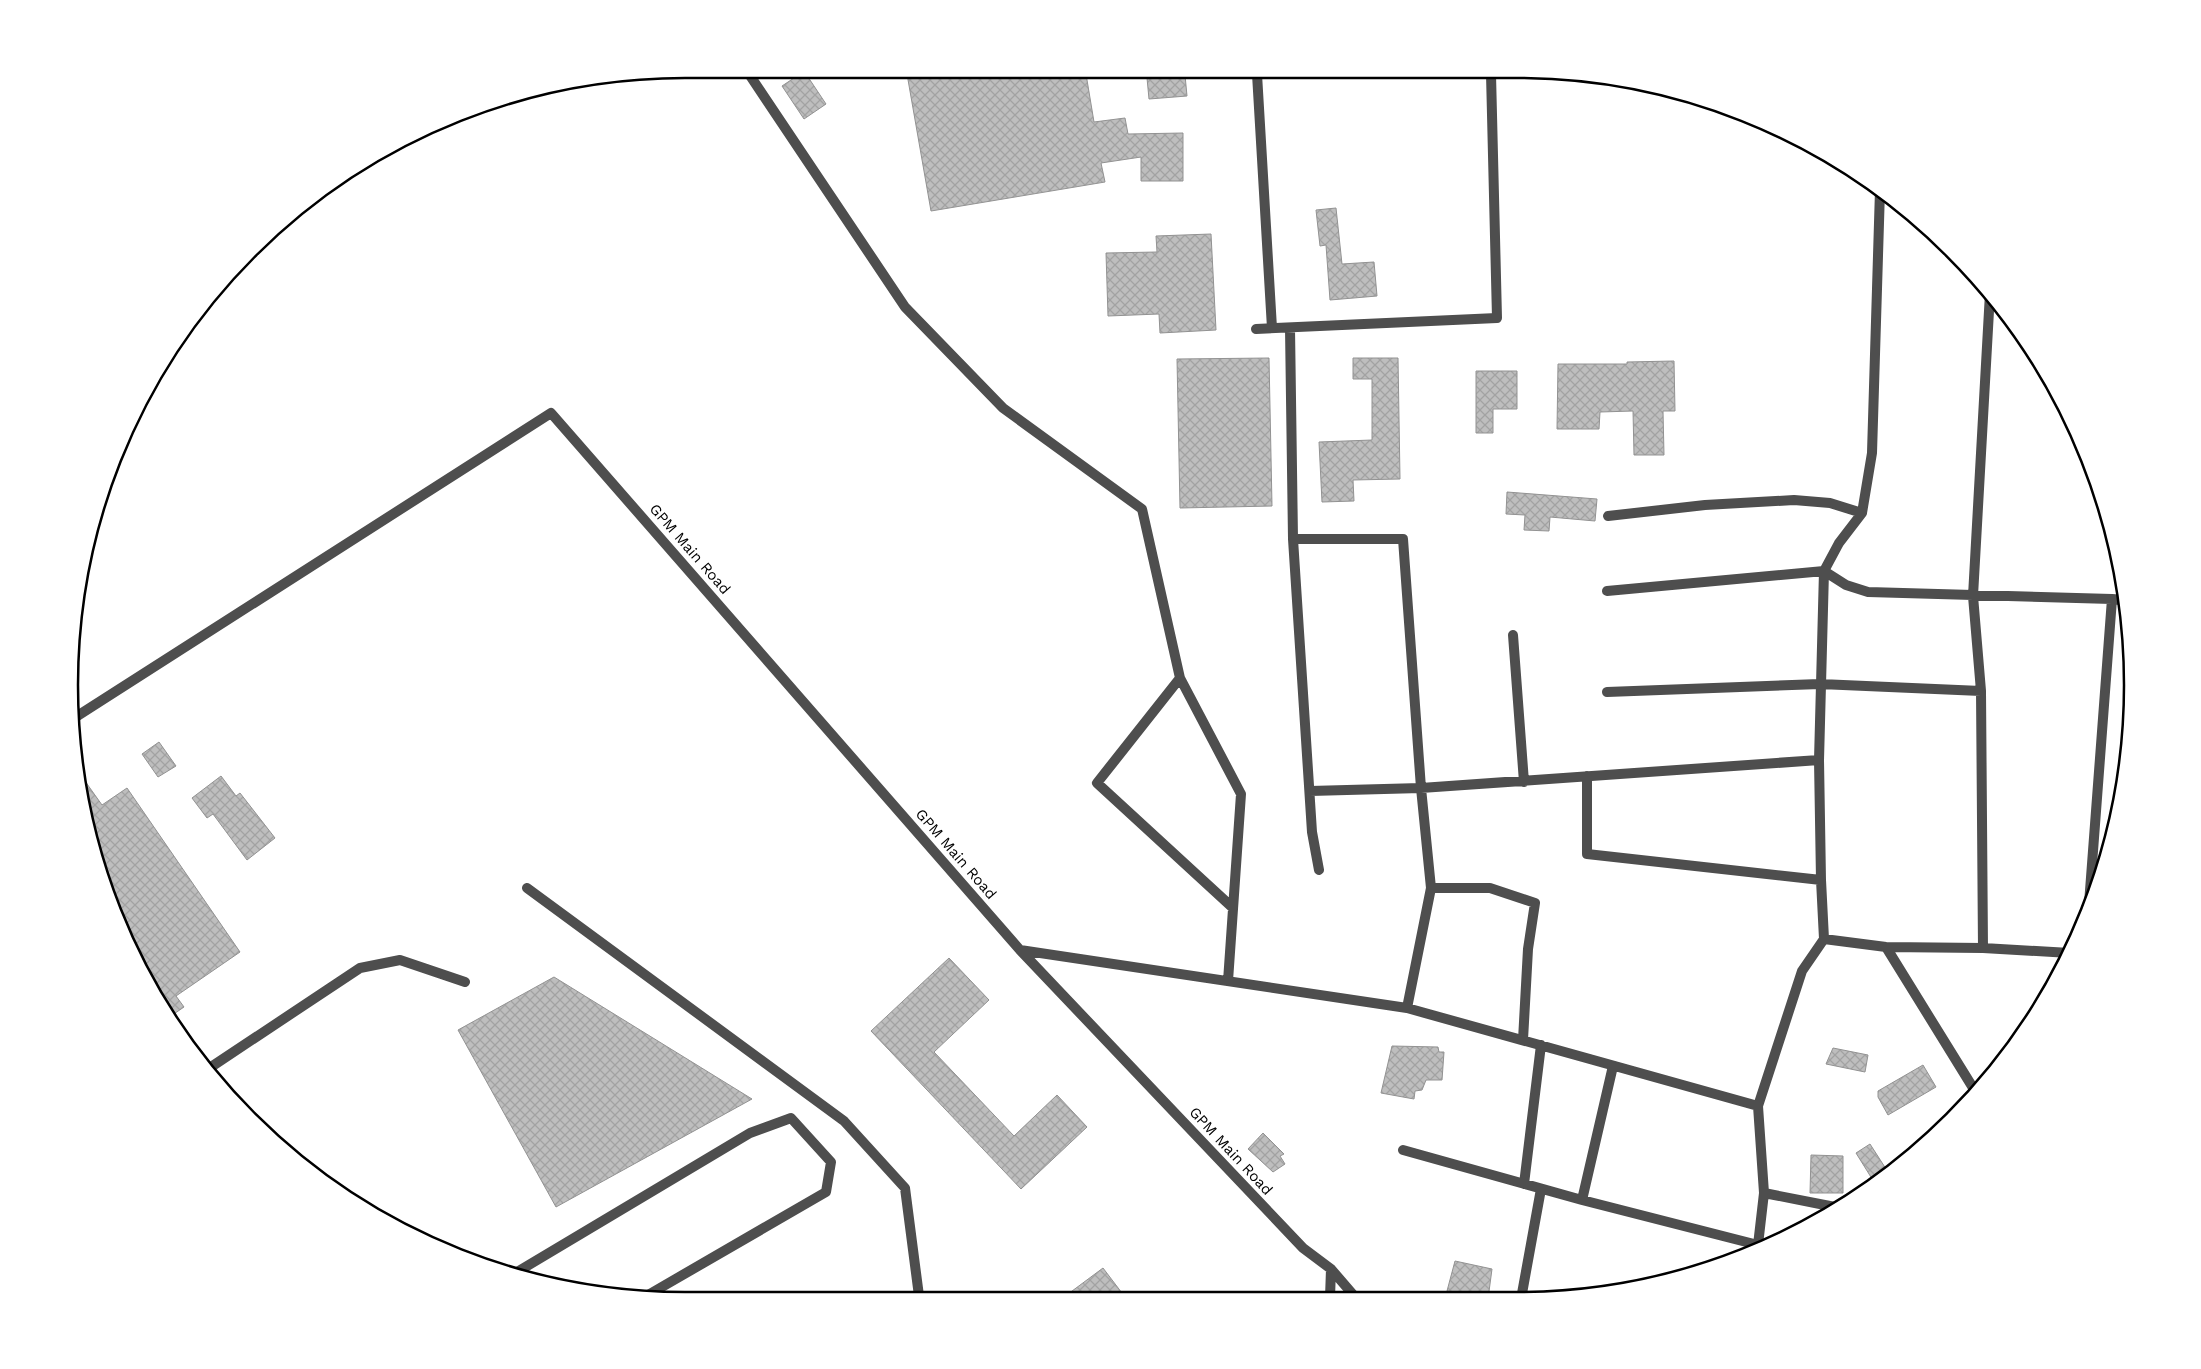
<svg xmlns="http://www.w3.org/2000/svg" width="2201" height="1369" font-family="'Work Sans',sans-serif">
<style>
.building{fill:url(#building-cross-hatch);stroke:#929292}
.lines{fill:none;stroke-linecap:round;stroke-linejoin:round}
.minor{stroke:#4e4e4e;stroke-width:10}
.labels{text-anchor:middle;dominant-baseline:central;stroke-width:4;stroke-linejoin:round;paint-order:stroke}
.street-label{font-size:15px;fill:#000;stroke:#fff}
.rim{fill:none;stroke:#000;stroke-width:2.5}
</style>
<defs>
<pattern id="building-cross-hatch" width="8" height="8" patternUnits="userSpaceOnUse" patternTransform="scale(1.25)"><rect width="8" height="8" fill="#bebebe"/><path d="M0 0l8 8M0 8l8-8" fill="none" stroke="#a2a2a2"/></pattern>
</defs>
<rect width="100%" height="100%" fill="#fff"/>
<path class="building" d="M800,74H806L826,104L804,119L782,86Z
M907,74H1086L1094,122L1125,118L1128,134L1183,133V181H1141V157L1101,163L1105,182L931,211Z
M1185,75L1187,96L1149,99L1147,78Z
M1336,208L1342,264L1374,262L1377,296L1330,300L1326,245L1320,246L1316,210Z
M1211,234L1216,330L1160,333L1159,314L1108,316L1106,253L1157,252L1156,236Z
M1269,358L1272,506L1180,508L1177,359Z
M1353,358H1398L1400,479L1353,480L1354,501L1322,502L1319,442L1372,440V379H1353Z
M1674,361L1675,411H1663L1664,455H1634L1633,411L1600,412L1599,429H1557L1558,364H1627V362Z
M1476,371H1517V409H1493V433H1476Z
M1507,492L1597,499L1595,521L1550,517L1549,531L1524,530L1525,515L1506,514Z
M159,742L176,766L158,777L142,754Z
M75,767L102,805L127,788L240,952L176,996L184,1007L168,1018L101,882Z
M221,776L236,796L240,793L275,838L247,860L213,814L207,818L192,798Z
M949,958L989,1000L934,1052L1014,1136L1057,1095L1087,1127L1021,1189L871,1031Z
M554,977L752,1099L556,1207L458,1030Z
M1392,1046L1438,1047L1439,1052H1444L1442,1080H1426L1422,1090L1415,1091L1414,1099L1381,1093Z
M1833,1048L1868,1055L1865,1072L1826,1064Z
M1923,1065L1936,1087L1888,1115L1878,1097V1091Z
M1263,1133L1284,1154L1280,1156L1285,1164L1273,1172L1248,1149Z
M1870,1144L1888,1172L1874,1182L1856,1153Z
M1811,1155L1843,1156V1193H1810Z
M1455,1261L1492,1269L1488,1299H1473L1447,1291Z
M1103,1268L1125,1297H1064Z"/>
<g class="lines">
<path class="minor" d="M749,74L905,307L1003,408L1142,509L1180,678L1097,783L1233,908
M1257,74L1272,328
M1290,328L1293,539
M1256,329L1497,318L1491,74
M1608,516L1705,505L1794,500L1830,503L1862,513
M1607,591L1824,571L1846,585L1868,592L2112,599L2089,904
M2112,599L2126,600
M1513,635L1524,782
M1180,678L1241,794L1228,981
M1981,691L1973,596L1990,293
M1607,692L1820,684L1981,691L1983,948
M71,720L551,413L1020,950L1303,1248L1331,1269L1356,1298
M1819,760L1824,571L1839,543L1862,513L1872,453L1880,190
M1587,776V854L1821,880
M1310,791L1421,788L1819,760L1821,880L1824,939
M1319,870L1312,832L1293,539H1403L1421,788L1431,888L1407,1008
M527,888L844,1121L905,1188L919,1296
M1431,888H1490L1535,903L1528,949L1523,1040
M1886,947L1975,1091
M1020,950L1407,1008L1758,1106
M208,1069L360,968L400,960L465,982
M1403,1150L1582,1200L1758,1245
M1524,1184L1541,1045
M1764,1193L1835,1207L1841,1205
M1582,1200L1613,1066
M1758,1245L1764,1193L1758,1106L1802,971L1824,939L1886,947L1983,948L2070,953
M517,1272L750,1133L791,1118L831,1162L826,1192L648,1295
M1330,1298L1331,1269
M1521,1299L1541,1189"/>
</g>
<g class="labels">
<g class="street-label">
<text transform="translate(690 549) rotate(49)">GPM Main Road</text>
<text transform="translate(956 854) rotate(49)">GPM Main Road</text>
<text transform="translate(1231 1151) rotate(47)">GPM Main Road</text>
</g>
</g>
<path d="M0 0H2201V1369H0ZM685 78H1517A607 607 0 0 1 2124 685V685A607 607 0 0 1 1517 1292H685A607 607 0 0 1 78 685V685A607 607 0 0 1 685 78Z" fill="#fff" fill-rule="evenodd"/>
<path class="rim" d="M685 78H1517A607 607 0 0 1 2124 685V685A607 607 0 0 1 1517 1292H685A607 607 0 0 1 78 685V685A607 607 0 0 1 685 78Z"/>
</svg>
